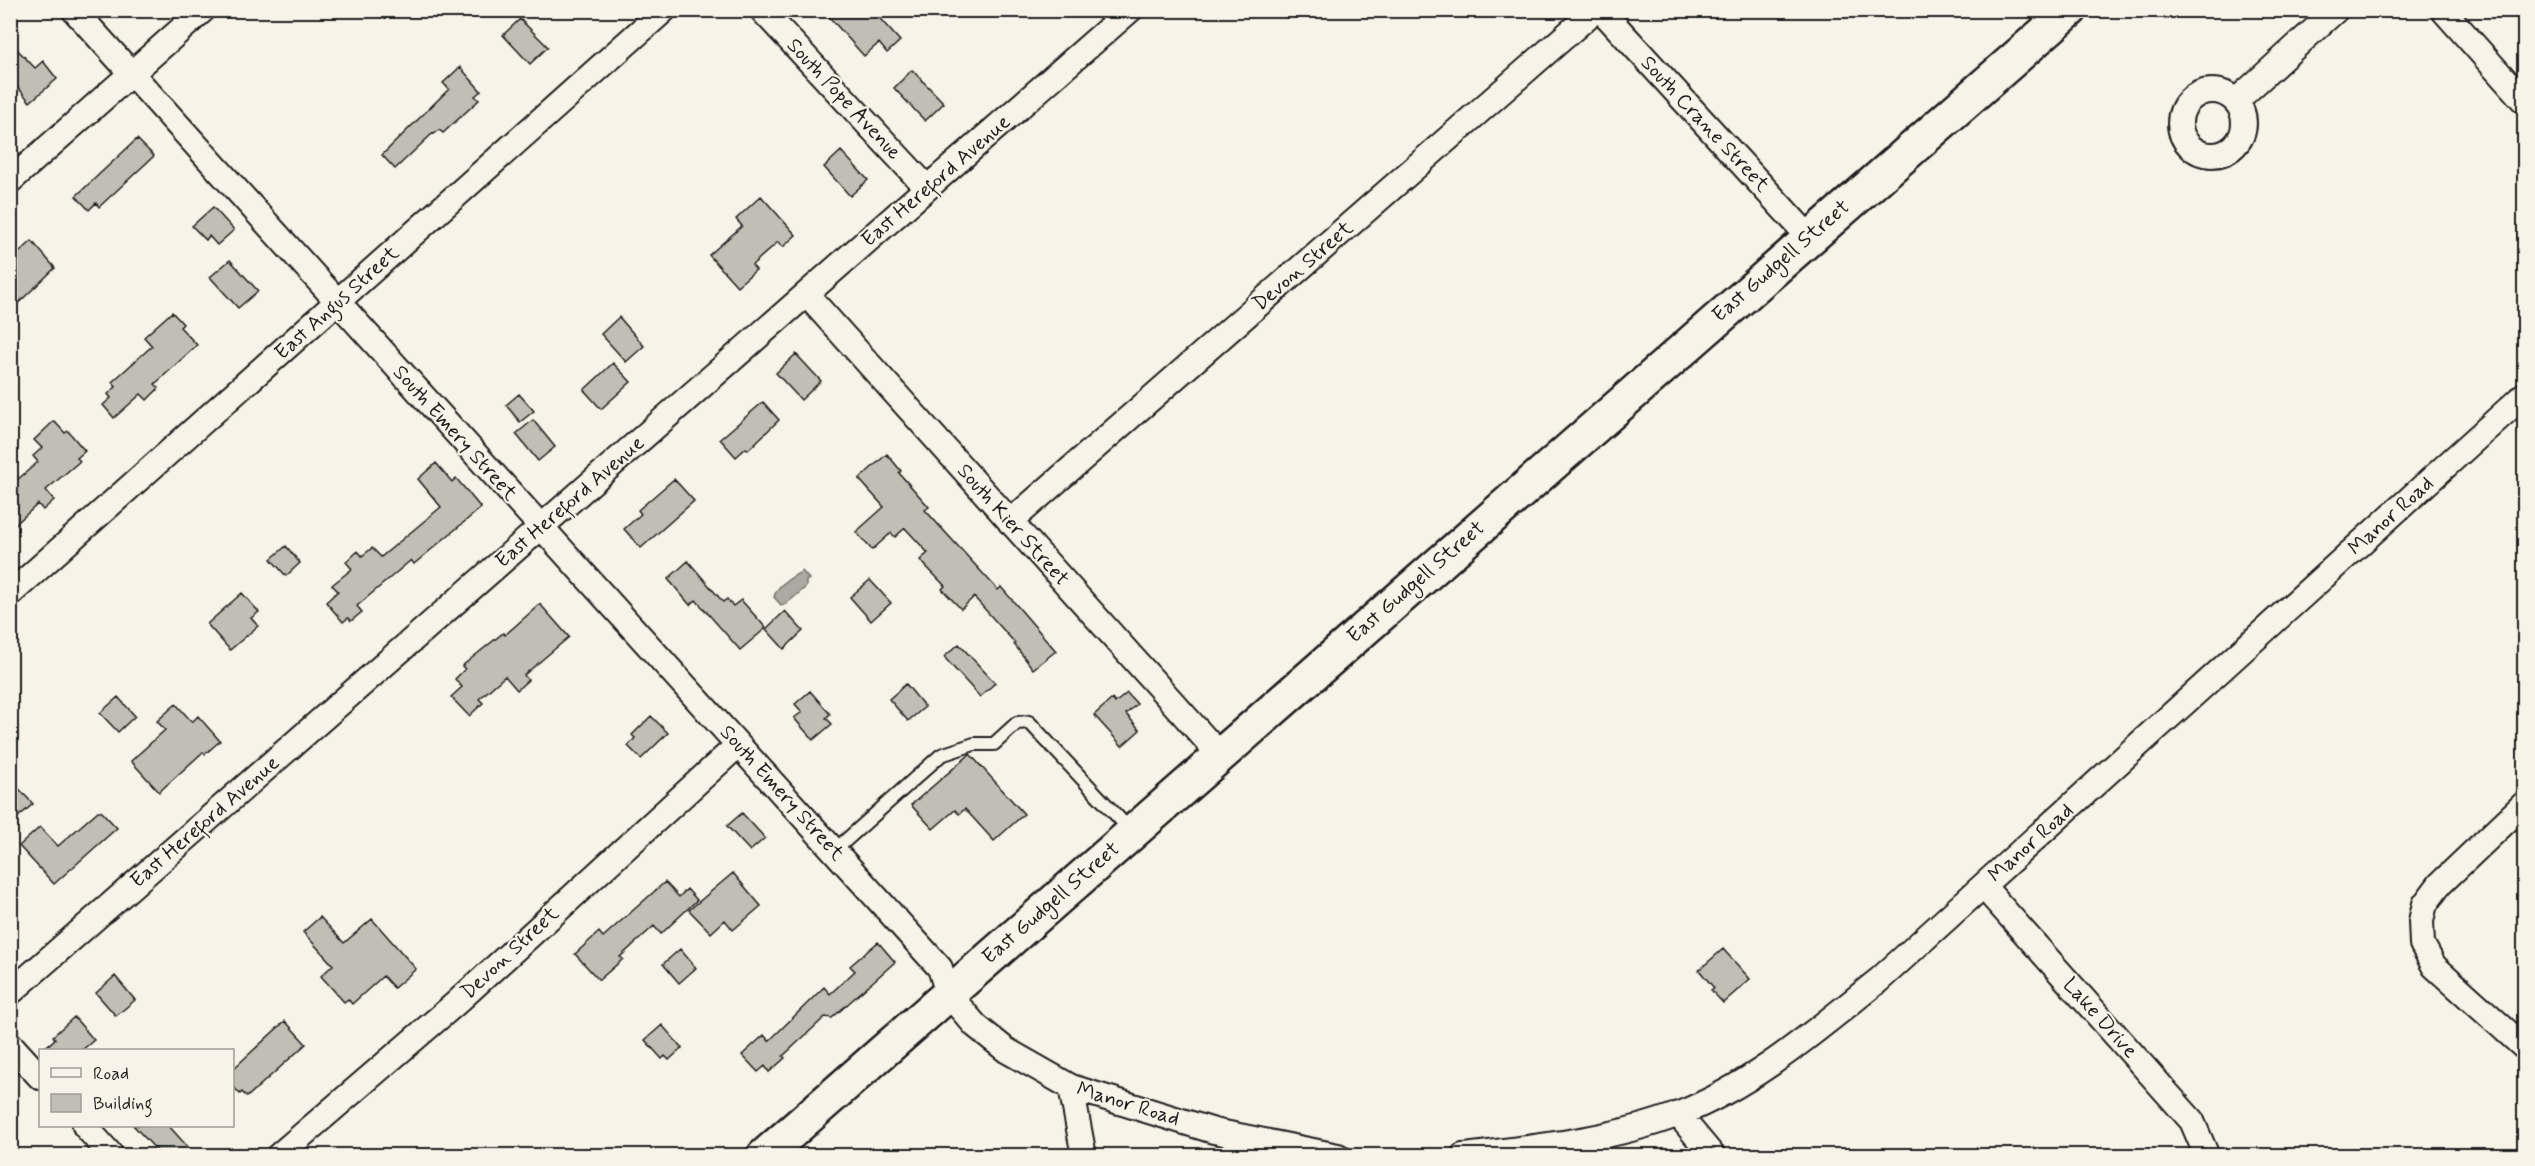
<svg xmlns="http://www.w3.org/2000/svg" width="2535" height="1166" font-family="Mynerve,sans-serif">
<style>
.water{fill:#aca9a2;stroke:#72716c;stroke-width:1.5}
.building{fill:#c0beb5;stroke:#1c1c1c;stroke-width:1.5}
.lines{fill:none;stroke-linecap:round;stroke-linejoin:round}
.lane-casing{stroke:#1c1c1c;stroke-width:16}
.street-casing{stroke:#1c1c1c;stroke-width:28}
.secondary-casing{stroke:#1c1c1c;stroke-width:38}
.lane{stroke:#f7f3e8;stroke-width:12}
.street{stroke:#f7f3e8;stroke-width:24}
.secondary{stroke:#f7f3e8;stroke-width:33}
.labels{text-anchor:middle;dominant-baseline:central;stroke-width:4.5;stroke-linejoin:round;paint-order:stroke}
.street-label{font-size:21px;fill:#1c1c1c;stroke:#f7f3e8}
</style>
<rect width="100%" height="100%" fill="#f7f3e8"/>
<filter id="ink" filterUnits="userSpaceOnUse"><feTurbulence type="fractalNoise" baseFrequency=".0167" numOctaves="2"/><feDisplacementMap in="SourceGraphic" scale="12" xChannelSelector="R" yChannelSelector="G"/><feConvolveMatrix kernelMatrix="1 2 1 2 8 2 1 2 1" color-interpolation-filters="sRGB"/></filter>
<g filter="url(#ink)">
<path class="water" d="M802,571L809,579L806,581V587L786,604L781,605L774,597C777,584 793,577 802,571Z"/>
<path class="building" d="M823,10L873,11L900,41L887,53L879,43L864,56Z
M520,19L548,47L530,64L503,35Z
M10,42L35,68L43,61L57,79L30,102L10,78Z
M460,67L481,91L475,96L479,100L443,133L439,130L434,134L433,133L395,169L382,155L449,89L443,83Z
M912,70L944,103L925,121L894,88Z
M137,139L154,156L99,207L96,203L89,210L76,196Z
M841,151L868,180L850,196L824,167Z
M761,196L796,235L783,247L778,242L752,265L756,270L737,286L709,255L742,226L736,219Z
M213,207L234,230L217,245L209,236L206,240L192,226Z
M32,241L55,268L10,311V261Z
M230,260L258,291L238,308L210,277Z
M172,312L183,324L180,327L197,345L155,384L159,388L147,400L141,394L114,418L103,405L111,398L108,394L116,387L112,382L152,346L144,337Z
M619,317L644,346L626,362L601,334Z
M796,354L821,381L801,400L776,373Z
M613,363L631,382L601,409L584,390Z
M519,394L534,411L520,422L506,405Z
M763,402L779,420L748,450L746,448L736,457L720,439Z
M533,420L555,447L538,461L516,434Z
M54,421L65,433L68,431L85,451L77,458L80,461L46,490L54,500L43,510L38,504L10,529V501L18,495L10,486L38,462L33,456L42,448L34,440Z
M887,454L901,471L899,473L929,507L925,510L998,590L1001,587L1056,651L1033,669L1014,644L1015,643L974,597L961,609L942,589L945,586L920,560L928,553L905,528L895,537L891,533L872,550L856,532L884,507L859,479Z
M436,463L452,482L456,478L481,508L414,564L411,560L357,606L362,612L351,621L348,618L343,622L326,602L338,591L332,585L352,569L346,562L358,551L362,556L372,548L381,557L441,507L418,479Z
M674,479L694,501L641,548L624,529L641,514L638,510Z
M286,546L300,563L286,576L271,559Z
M688,561L723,602L727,599L733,606L741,600L766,628L740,650L696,600L690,605L668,579Z
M870,580L891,603L871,621L850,597Z
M242,593L259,612L251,618L258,626L230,650L207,624Z
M540,604L569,637L524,675L528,680L517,690L505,676L479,699L483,703L469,716L451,697L462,687L455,679L465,669L462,666L503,633L505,635Z
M785,611L803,631L784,649L766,629Z
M959,644L995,683L980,697L944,657Z
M906,684L925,707L908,721L889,699Z
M810,691L830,714L826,718L832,724L813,740L794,718L802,712L795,704Z
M1127,693L1137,704L1126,714L1140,730L1122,746L1094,715L1112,699L1115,703Z
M118,697L135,716L118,732L100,713Z
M176,704L192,722L198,716L220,741L205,754L203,752L159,792L131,761L165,730L157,721Z
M651,716L668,733L641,759L628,746L635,738L632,735Z
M970,754L1024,814L994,841L965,809L959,814L955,810L933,829L911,805Z
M10,779L33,804L10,824Z
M98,811H101L117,828L54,884L19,846L40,827L58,846Z
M742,813L765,838L750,851L727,826Z
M733,873L761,906L733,930L725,920L711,933L689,910Z
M665,882L679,897L687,889L697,900L661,934L654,926L620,957L623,959L599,980L575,954L599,932L603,937Z
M320,917L344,943L372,919L416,969L394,988L383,976L352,1004L348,999L344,1002L321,976L333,965L303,932Z
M878,942L895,962L832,1018L825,1017L783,1056L785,1058L769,1072L765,1066L758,1072L742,1055L764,1035L769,1041L824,987L830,994L855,971L850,966Z
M680,949L696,968L679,983L663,964Z
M1723,949L1750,979L1723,1003L1711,990L1714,988L1699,970Z
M115,976L135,1000L116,1016L96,993Z
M74,1017L94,1040L82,1050H42L55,1039L53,1036Z
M285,1021L306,1044L247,1097L242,1092L240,1094L232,1085V1070Z
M662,1025L682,1048L669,1060L665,1056L662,1059L645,1040Z
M133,1125H168L195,1155H161Z"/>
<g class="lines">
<defs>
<path id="lane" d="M834,851L941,755L974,744H994L1017,723L1029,722L1131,831"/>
<path id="street" d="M74,10L940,968L948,994L976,1026L1006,1050L1071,1087L1214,1131L1338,1156
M762,10L927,188
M1601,10L1809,237
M2443,10L2524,101
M2180 123a32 32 0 1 1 64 0a32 32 0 1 1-64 0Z
M2236,101L2336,10
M10,181L203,10
M807,295L1219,754
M1010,522L1595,10
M10,594L664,10
M2524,804L2440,884L2425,904L2421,921L2422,944L2434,966L2524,1047
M1983,886L2192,1121L2207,1156
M10,993L1130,10
M10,1044L40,1077
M1071,1087L1084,1156
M1678,1114L1713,1156
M85,1126L112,1156
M278,1156L455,1004L738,745
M1463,1156C1535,1147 1611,1140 1679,1114C1755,1084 1816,1030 1879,980L2524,395"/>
<path id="secondary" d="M764,1156L2070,10"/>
</defs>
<use href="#lane" class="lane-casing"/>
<use href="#street" class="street-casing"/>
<use href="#secondary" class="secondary-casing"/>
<use href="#lane" class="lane"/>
<use href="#street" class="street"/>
<use href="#secondary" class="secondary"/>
</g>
</g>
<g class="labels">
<g class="street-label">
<text transform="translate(844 99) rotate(47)">South Pope Avenue</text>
<text transform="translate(1705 124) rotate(47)">South Crane Street</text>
<text transform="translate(936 181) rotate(-41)">East Hereford Avenue</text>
<text transform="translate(1781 261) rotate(-41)">East Gudgell Street</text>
<text transform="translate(1303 266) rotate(-41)">Devon Street</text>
<text transform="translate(337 303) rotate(-42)">East Angus Street</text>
<text transform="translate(455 433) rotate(48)">South Emery Street</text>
<text transform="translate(570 502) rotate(-41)">East Hereford Avenue</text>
<text transform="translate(2391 516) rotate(-42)">Manor Road</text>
<text transform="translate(1013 525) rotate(48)">South Kier Street</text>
<text transform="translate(1416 582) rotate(-41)">East Gudgell Street</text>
<text transform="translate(782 793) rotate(48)">South Emery Street</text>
<text transform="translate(205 822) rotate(-41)">East Hereford Avenue</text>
<text transform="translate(2031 843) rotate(-42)">Manor Road</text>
<text transform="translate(1051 903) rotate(-41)">East Gudgell Street</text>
<text transform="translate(510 953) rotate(-43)">Devon Street</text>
<text transform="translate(2100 1018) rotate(48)">Lake Drive</text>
<text transform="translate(1128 1104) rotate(17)">Manor Road</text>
</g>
</g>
<rect width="2535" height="1166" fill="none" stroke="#f7f3e8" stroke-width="36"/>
<rect x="18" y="18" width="2499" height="1130" fill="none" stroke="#1c1c1c" stroke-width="2" filter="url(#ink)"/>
<rect x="39" y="1049" width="195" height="78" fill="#f7f3e8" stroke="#9f9d96" stroke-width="1.5"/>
<rect x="51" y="1068" width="30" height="9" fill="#f7f3e8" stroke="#9f9d96" stroke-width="1.5"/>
<text x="93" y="1079" font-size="18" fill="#1c1c1c">Road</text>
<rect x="51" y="1094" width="30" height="18" fill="#c0beb5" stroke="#9f9d96" stroke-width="1.5"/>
<text x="93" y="1109" font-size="18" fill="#1c1c1c">Building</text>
</svg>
